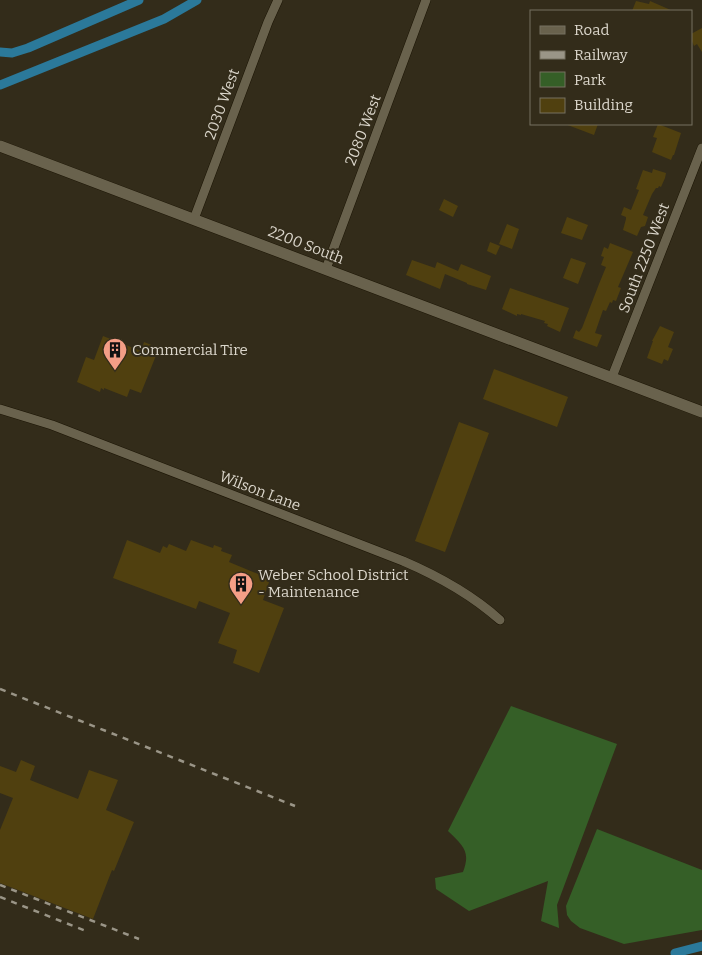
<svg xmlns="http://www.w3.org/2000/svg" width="702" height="955" font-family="Bitter,serif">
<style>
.green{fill:#355f27}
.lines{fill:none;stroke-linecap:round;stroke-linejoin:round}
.canal{stroke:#2b799a;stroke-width:9}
.building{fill:#50400f}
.minor-casing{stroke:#1b1404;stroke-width:10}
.tertiary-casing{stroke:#1b1404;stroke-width:12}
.minor{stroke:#69624d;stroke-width:9}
.tertiary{stroke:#69624d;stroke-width:11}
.rail{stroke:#9a9587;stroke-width:2.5;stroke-dasharray:6 6;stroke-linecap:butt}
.labels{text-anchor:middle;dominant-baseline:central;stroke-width:4;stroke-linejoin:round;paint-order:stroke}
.street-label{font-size:15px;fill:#dbd6cb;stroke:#332c1a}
.poi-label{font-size:15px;fill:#dbd6cb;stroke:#332c1a;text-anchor:start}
</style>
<rect width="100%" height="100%" fill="#332c1a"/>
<path class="green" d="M511,706L617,744L557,905L559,928L541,921L548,881L469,911L436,889L435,878L463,872C471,851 463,846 448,831Z
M597,829L702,870V930L624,944L580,928L571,921L567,915L566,906Z"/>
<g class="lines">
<path class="canal" d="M0,52L12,53L28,48L139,0
M0,85L164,19L197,0
M675,953L702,946"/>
</g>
<path class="building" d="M636,1L649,4L650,1L673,11H632Z
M702,28V52L697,44L694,46L691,39V34Z
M565,124H598L594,135Z
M658,124L681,133L674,155H673L671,160L652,152L657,138L653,137Z
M653,169L666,173L665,178L661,187L659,186L658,188H656L652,194L643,215L648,217L645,226L641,227L637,236L623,230L626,219V217L621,215L624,207L631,210L639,190L636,189L643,170L652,173Z
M444,199L458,206L453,217L439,210Z
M567,217L588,225L582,240L561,233Z
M507,224L519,229L512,249L499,244Z
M490,242L500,246L496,255L487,251Z
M610,243L633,252L618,287L621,288L616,301L613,300L612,303L610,302L606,311L603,310L595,333L602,335L597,347L573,338L576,330L579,332L582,328L599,284L606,267L601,265L604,257L601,256L604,247L608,249Z
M571,258L586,263L578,284L563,278Z
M412,260L435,268L437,262L458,271L461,264L491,276L486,290L467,284V283L445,274L440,289L406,275Z
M510,288L569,308L560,332L547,326L548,324L544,323L545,321L521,314V315L517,314V316L502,309Z
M660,326L674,332L668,347L673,349L668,361L664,359L662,364L647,358L653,341H652Z
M103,336L141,351L144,342L159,348L141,393L130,389L127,397L104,388V390L101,388L100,392L77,382L86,357L94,360Z
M494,369L568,397L557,427L483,399Z
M459,422L489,433L445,552L415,541Z
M127,540L160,553L163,546L167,548L169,544L186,551L191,540L213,548L214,545L222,548L221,551L232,555L229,562L270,579L263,600L284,608L259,673L233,663L237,650L218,643L230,613L199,601L196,609L113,578Z
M21,760L35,766L30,780L78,799L89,770L118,780L106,810L134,822L114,871L112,870L93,919L0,883V830L13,798L0,793V766L16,772Z"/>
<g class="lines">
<defs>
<path id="minor" d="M194,219L268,22L278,0
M326,269L426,0
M612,377L702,148
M0,409L52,425L403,561C438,576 471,594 500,620"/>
<path id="tertiary" d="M0,146L702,412"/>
</defs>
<use href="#minor" class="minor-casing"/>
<use href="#tertiary" class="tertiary-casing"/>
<use href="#minor" class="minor"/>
<use href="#tertiary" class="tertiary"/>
<path class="rail" d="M0,689L295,806
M0,885L139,939
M0,897L86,931"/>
</g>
<defs>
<symbol id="building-pin" viewBox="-11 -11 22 30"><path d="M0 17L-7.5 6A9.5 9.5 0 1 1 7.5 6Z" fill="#f49e86" stroke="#332c1a"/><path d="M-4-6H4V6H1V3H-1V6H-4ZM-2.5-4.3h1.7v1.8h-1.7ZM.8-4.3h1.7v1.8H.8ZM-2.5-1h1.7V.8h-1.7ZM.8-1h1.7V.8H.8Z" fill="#111"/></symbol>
</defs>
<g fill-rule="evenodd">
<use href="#building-pin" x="101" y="336" width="28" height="38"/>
<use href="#building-pin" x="227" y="570" width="28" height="38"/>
</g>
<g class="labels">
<g class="street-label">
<text transform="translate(222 104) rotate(-70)">2030 West</text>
<text transform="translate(363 130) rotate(-69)">2080 West</text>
<text transform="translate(306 245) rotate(21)">2200 South</text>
<text transform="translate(644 258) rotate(-69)">South 2250 West</text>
<text transform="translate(260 491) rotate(21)">Wilson Lane</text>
</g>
<g class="poi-label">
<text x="132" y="350">Commercial Tire</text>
<text x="258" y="575">Weber School District<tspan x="258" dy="17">- Maintenance</tspan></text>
</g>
</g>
<rect x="530" y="10" width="162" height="115" fill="#332c1a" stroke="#767061"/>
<rect x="540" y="26" width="25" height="8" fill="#69624d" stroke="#767061"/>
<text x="574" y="35" font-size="15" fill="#dbd6cb">Road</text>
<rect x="540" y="51" width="25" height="8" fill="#9a9587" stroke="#767061"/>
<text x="574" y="60" font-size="15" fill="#dbd6cb">Railway</text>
<rect x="540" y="72" width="25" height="15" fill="#355f27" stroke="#767061"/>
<text x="574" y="85" font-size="15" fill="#dbd6cb">Park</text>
<rect x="540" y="98" width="25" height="15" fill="#50400f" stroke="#767061"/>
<text x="574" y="110" font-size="15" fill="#dbd6cb">Building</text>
</svg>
